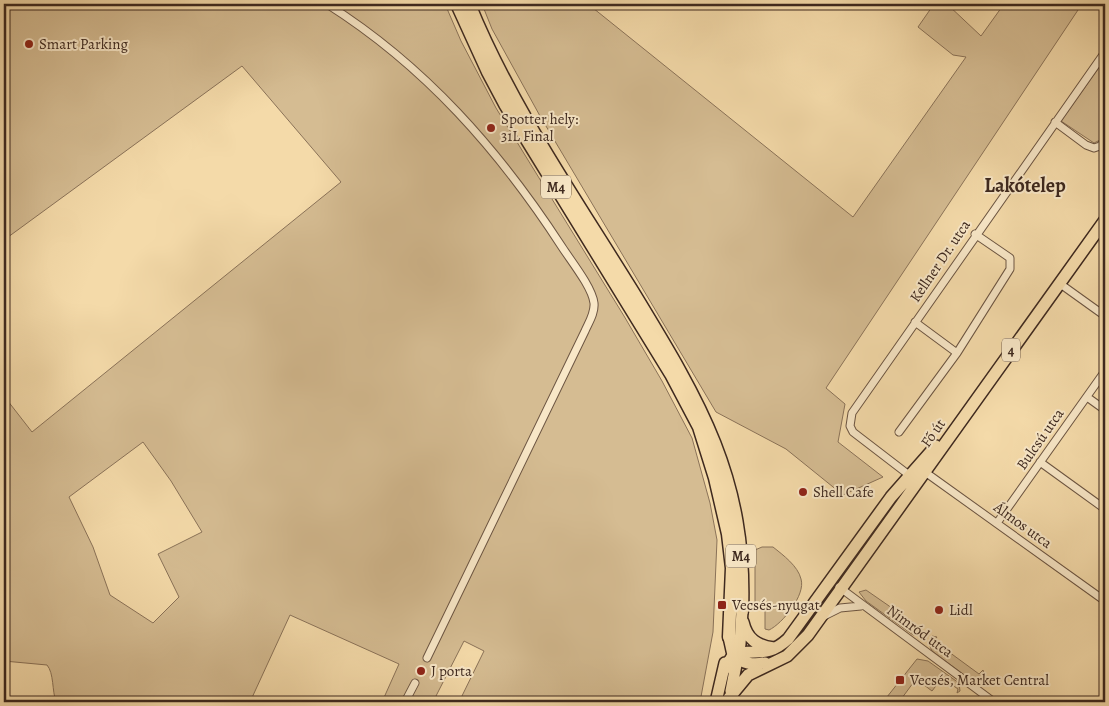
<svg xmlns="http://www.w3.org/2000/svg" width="1109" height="706" font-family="Alegreya,serif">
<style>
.green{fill:#d5bc92;stroke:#8a7258;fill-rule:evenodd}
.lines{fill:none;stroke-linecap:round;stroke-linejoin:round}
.street-tunnel{stroke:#d0b78d;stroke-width:7;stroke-dasharray:7 3.5;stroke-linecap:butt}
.street-casing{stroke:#6c5542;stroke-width:9}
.primary-casing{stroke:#3e291f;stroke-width:14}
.highway-casing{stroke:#3e291f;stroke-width:15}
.street{stroke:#f8e7c7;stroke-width:7}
.primary{stroke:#f4daa9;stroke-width:11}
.highway{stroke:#f4daa9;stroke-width:12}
.poi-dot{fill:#8f2418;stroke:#f8e7c7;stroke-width:2}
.labels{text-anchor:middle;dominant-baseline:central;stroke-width:4;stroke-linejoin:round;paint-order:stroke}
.shield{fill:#f8e7c7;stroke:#766251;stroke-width:1}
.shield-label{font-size:14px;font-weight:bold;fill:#3e291f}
.poi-label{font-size:15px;fill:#3e291f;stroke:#f8e7c7;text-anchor:start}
.street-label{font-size:15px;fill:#3e291f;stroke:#f8e7c7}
.district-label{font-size:20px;font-weight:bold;fill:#3e291f;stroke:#f8e7c7}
</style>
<rect width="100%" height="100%" fill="#f4daa9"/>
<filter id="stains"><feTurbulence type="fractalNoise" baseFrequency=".004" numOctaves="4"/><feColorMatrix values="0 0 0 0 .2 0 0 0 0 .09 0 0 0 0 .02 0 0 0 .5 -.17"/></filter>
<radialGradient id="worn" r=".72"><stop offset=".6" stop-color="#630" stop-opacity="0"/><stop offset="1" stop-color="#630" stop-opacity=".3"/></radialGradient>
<path class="green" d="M4,4H445L461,41L496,108L624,316L662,381L692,438L710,503L717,540L713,632L700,702H459L484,651L464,641L436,696L448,702H382L399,664L290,615L250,702H56C52,691 54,673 47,665L4,661V396L32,432L341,182L242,66L4,240ZM143,442L171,481L202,532L158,554L179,597L153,623L110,595L93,547L69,497Z
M482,4H588L853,217L966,57L953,55L918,27L934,4H947L981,36L1004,4H1082L826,388L845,404L838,442L883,477L843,495L786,449L716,412L540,116L492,29Z
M1105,59V133L1100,140L1094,143L1061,121Z
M762,547H773C783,555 798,566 801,579C806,595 782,624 769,630L765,629V611L755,607V550Z
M866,590L918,626L919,625L921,634L913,635L866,601L859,592Z
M932,636L937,637L934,641L979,674L983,670L985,675L982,680H971L932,651L928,642Z
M917,659L928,661L959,683L960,691L957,693L958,689L942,678L932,691L916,679L899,702H883Z"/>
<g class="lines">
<path class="street-tunnel" d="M415,683L427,658"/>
<defs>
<path id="street" d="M327,4C425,66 499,150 562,247C571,261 592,287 594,303C595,313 589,322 585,331L427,658
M1055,122L1086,145L1094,148L1100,146L1105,141
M1059,283L1105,316
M915,322L957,353
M1087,397L1105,410
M899,432L957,353L1010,269V258L975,234
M1040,462L1105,509
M925,472L1105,601
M909,475L853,432L850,426L852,413L1105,52
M997,523L1105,371
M839,587L994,702
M824,616L840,608L861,606
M405,702L415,683"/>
<path id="primary" d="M743,622C747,639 757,646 774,648
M729,637L733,655C744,664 752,665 765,663
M724,670L733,655C755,647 765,660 788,639L891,497L936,446
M731,691L740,644L742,611
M729,698L748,675L787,656L808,635L1105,220
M716,702L725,663"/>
<path id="highway" d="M457,4L488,72L505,104L671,374L699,427L715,478L728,534L732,568L729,637
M469,4C510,105 574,197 631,289C698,399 747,477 742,611"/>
</defs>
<use href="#street" class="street-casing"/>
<use href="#primary" class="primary-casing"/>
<use href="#highway" class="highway-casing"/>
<use href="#street" class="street"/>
<use href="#primary" class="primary"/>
<use href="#highway" class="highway"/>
</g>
<g class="poi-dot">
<circle cx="29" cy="44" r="5"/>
<circle cx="491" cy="128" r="5"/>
<circle cx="803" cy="492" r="5"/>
<rect x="717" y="600" width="10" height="10" rx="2.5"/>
<circle cx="939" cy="610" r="5"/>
<circle cx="421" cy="671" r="5"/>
<rect x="895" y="675" width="10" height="10" rx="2.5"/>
</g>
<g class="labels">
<g class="shield">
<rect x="541" y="175.5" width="30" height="23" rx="4"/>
<rect x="1002" y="338.5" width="18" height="23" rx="4"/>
<rect x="726" y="544.5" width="30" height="23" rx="4"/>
</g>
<g class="shield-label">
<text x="556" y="187">M4</text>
<text x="1011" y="350">4</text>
<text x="741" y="556">M4</text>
</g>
<g class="poi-label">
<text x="39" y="44">Smart Parking</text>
<text x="501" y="119">Spotter hely:<tspan x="501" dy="17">31L Final</tspan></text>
<text x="813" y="492">Shell Cafe</text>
<text x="732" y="605">Vecsés-nyugat</text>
<text x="949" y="610">Lidl</text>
<text x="431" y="671">J porta</text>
<text x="910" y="680">Vecsés, Market Central</text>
</g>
<g class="street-label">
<text transform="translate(940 261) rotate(-56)">Kellner Dr. utca</text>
<text transform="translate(933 433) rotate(-55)">Fő út</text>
<text transform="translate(1040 439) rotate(-55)">Bulcsú utca</text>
<text transform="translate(1023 525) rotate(36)">Álmos utca</text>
<text transform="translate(920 631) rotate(36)">Nimród utca</text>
</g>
<g class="district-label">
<text x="1025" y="185">Lakótelep</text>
</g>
</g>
<rect width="1109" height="706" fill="none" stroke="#f4daa9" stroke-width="20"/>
<rect x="5" y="5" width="1099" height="696" fill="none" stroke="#3e291f" stroke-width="2.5"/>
<rect x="10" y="10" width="1089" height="686" fill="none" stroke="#3e291f"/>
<rect width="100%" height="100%" filter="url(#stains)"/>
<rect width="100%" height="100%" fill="url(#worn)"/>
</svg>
